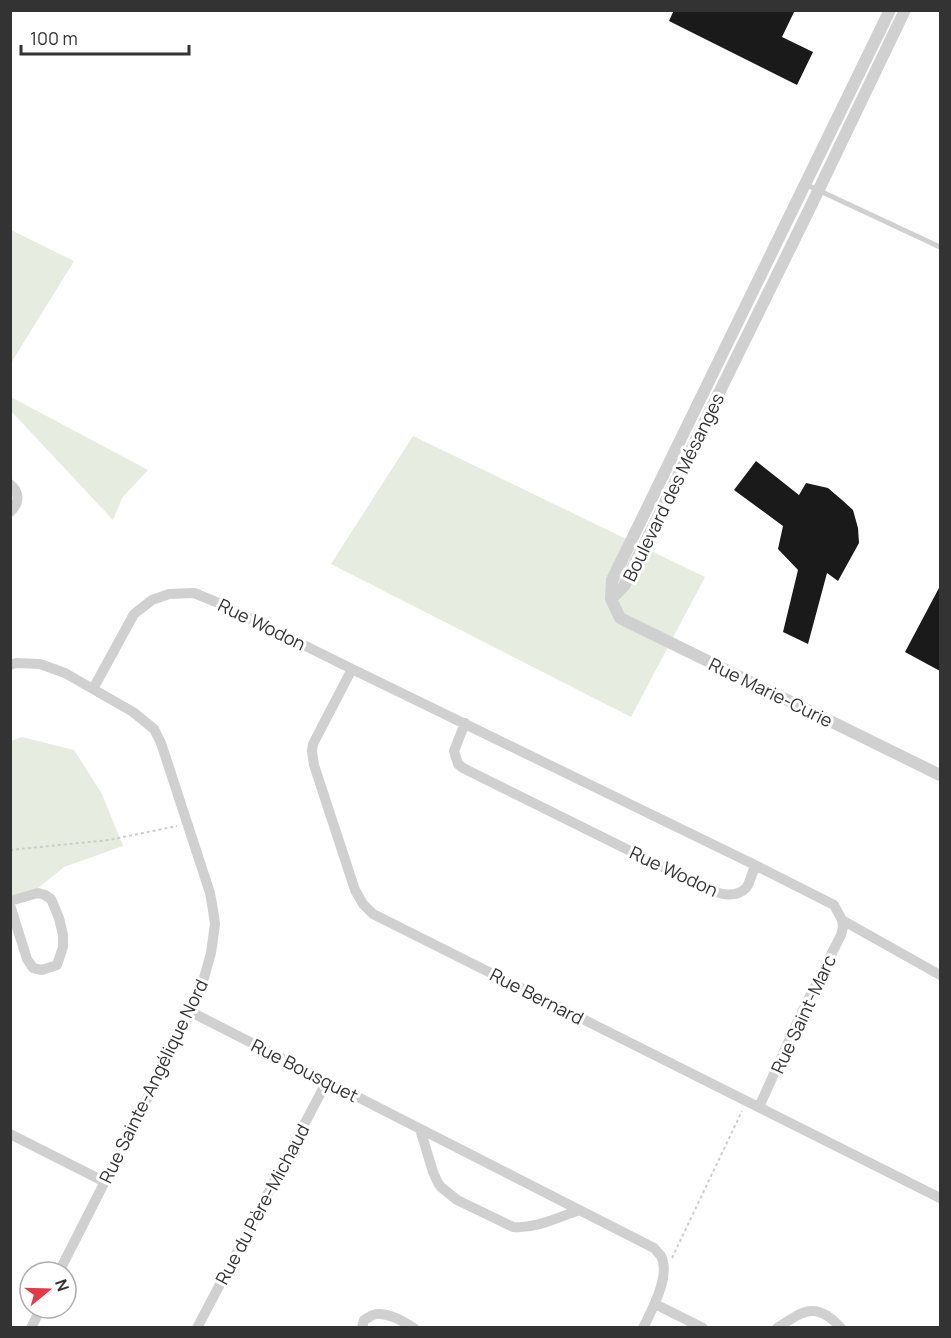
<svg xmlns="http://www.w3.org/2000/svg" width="951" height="1338" font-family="Manrope,sans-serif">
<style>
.green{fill:#e6ecdf}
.building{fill:#1a1a1a}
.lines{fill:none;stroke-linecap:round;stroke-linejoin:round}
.path{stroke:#cdcdcd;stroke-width:2;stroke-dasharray:3 3;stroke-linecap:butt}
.service{stroke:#d0d0d0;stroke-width:5}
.minor{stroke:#d0d0d0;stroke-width:10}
.tertiary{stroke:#d0d0d0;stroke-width:12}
.labels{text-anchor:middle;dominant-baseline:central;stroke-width:6;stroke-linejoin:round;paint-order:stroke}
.street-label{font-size:18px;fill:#333;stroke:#fff}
</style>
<rect width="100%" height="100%" fill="#fff"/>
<path class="green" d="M11,230L74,261L11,363Z
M11,397L148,470L122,498L113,520L11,411Z
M413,436L705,577L631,717L331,564Z
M22,737L74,750L102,794L123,846L64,867L37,889L11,897V741Z"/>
<path class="building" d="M674,10H795L782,37L813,52L797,85L669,21Z
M756,461L799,495L806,483L828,488L842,500L853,510L858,528L859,543L838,581L827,573L808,644L783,632L798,570L778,549L783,526L734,490Z
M940,586V671L905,652Z"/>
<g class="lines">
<path class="path" d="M10,850L109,840L177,826
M672,1258L742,1111"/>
<path class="service" d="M805,184L940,247"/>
<path class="minor" d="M10,484C21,493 19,504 10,512
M10,665L16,663L40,664L65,673L133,712L154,729L161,743L210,893L213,910L215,924L211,953L204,978L191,1012L59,1272
M352,669L313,744L312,751L314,765L355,890L363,904L373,914L940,1198
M93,689L134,614L152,600L169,594L194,593L221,604L352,669L755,865L834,905L842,920L843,927L841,935L802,1012L759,1107
M465,723L454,751L458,764L463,768L707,889C719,894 735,899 746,888C750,883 753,871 755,865
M10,901L38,893L45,895L51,899L59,918L63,935V947L57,965L42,970L33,968L27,959L10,905
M842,920L940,975
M191,1012L654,1248C655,1249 660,1255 661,1256C671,1275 652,1310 643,1328
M420,1129L433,1172L438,1183L441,1187L457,1200L513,1227C536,1229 558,1217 580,1210
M10,1134L105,1182
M655,1304L703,1328
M31,1328L41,1308
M197,1328L327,1081
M362,1328L364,1320C368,1318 373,1314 377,1314C390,1313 404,1322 414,1328
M777,1328C803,1311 816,1300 841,1328"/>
<path class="tertiary" d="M890,10L612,580L611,599L620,618L940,775
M611,599L624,586L808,212L905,10"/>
</g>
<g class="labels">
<g class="street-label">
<text transform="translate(673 487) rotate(-64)">Boulevard des Mésanges</text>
<text transform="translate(262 624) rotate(26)">Rue Wodon</text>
<text transform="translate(771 692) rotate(26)">Rue Marie-Curie</text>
<text transform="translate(674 871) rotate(25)">Rue Wodon</text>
<text transform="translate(537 996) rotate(27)">Rue Bernard</text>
<text transform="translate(803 1014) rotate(-65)">Rue Saint-Marc</text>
<text transform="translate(305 1070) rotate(27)">Rue Bousquet</text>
<text transform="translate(153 1081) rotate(-64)">Rue Sainte-Angélique Nord</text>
<text transform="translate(262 1204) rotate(-62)">Rue du Père-Michaud</text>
</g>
</g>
<rect width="951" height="1338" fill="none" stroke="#333333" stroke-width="24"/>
<g transform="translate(48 1290) rotate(71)"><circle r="28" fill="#ffffff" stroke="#adadad" stroke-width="1.5"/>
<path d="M0-4.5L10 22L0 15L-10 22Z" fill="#e63946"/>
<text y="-9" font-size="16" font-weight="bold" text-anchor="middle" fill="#333333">N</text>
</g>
<path d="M21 45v9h168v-9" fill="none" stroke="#333333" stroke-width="3"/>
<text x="30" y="45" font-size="18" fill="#333333" stroke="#ffffff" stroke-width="4.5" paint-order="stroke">100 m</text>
</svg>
